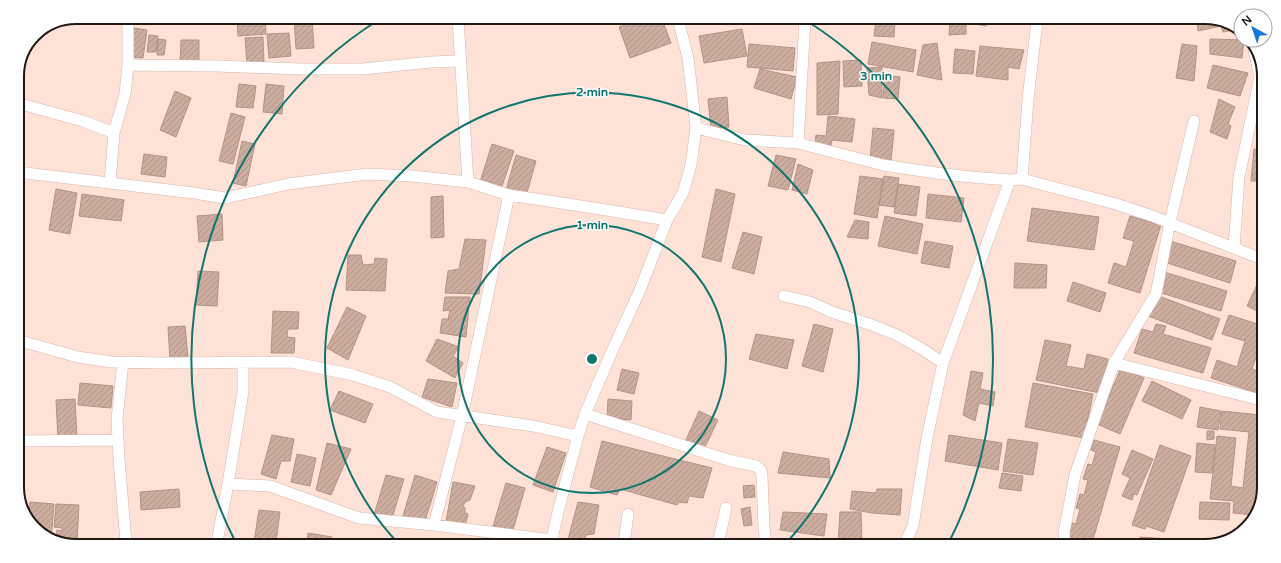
<svg xmlns="http://www.w3.org/2000/svg" width="1281" height="563" font-family="'Varela Round',sans-serif">
<style>
.building{fill:url(#building-hatch);stroke:#b29285}
.lines{fill:none;stroke-linecap:round;stroke-linejoin:round}
.street-casing{stroke:#d6b6a8;stroke-width:12}
.street{stroke:#fff;stroke-width:11}
.ring{fill:none;stroke:#0f766e;stroke-width:2}
.rim{fill:none;stroke:#231712;stroke-width:2}
.centre{fill:#0f766e;stroke:#fff;stroke-width:2}
.ring-label{font-size:12px;text-anchor:middle;font-weight:bold;fill:#0f766e;stroke:#fff;stroke-width:3;stroke-linejoin:round;paint-order:stroke}
</style>
<defs>
<pattern id="building-hatch" width="6" height="6" patternUnits="userSpaceOnUse"><rect width="6" height="6" fill="#cdad9f"/><path d="M-1 1l2-2M0 6l6-6M5 7l2-2" fill="none" stroke="#b09488"/></pattern>
</defs>
<rect width="100%" height="100%" fill="#fee2d7"/>
<path class="building" d="M237,18H265L266,34L238,36Z
M294,18H312L314,48L296,49Z
M641,19H662L671,43L630,58L619,27Z
M876,20H895L894,37L874,36Z
M950,20L966,21V34L949,35Z
M970,21H988L986,26L970,23Z
M1197,21L1228,22L1235,27V30L1223,32L1221,26L1198,31Z
M134,28L147,30L143,58L130,57Z
M742,29L747,56L704,63L699,36Z
M289,33L291,56L269,58L267,34Z
M149,35L158,36L156,52H147Z
M263,37L264,64L247,65L245,38Z
M158,39L166,40L164,55H157Z
M1210,39L1244,40L1242,58L1210,54Z
M181,40H199V64H180Z
M872,42L916,50L913,72L868,64Z
M937,43L942,80L917,75L923,45Z
M749,44L795,48L793,71L747,67Z
M1182,44L1197,46L1194,81L1176,78Z
M980,46L1024,50L1019,69L1008,67V80L976,76Z
M955,49L975,51L973,74L953,73Z
M861,60L862,86L844,87L843,61Z
M840,61L838,114L817,115V63Z
M1213,65L1248,73L1240,96L1207,88Z
M882,67V98L869,95L867,68Z
M760,69L797,77L791,99L754,88Z
M885,75L900,77L898,99L883,98Z
M239,84L256,86L253,108L236,107Z
M266,84L284,86L282,114L263,112Z
M175,91L191,98L176,137L160,130Z
M727,97L729,127L711,129L708,99Z
M1219,99L1235,107L1228,124L1231,126L1227,139L1210,132Z
M231,113L245,117L233,164L219,161Z
M828,116L855,119L852,142L832,140L831,146L815,144L816,135L826,136Z
M873,128L894,130L891,161L870,159Z
M242,141L255,144L246,186L233,183Z
M492,144L514,151L501,189L480,182Z
M1254,149L1263,150V181H1251Z
M144,154L167,157L165,177L141,174Z
M516,155L536,161L526,196L506,190Z
M776,155L796,159L788,190L768,186Z
M798,164L813,170L807,194L792,190Z
M860,176L883,179L877,218L854,214Z
M884,176L899,178L894,207L879,205Z
M898,184L920,187L916,216L894,213Z
M56,189L77,193L70,234L49,230Z
M716,189L735,194L721,262L702,257Z
M82,194L124,200L121,221L79,216Z
M928,194L964,198L961,222L926,218Z
M443,196L444,237L431,238V197Z
M1032,208L1099,217L1094,250L1027,241Z
M222,214L223,240L199,242L197,216Z
M885,216L923,224L917,254L878,246Z
M1130,216L1161,225L1140,293L1108,283L1114,263L1126,267L1134,241L1123,238Z
M855,220L869,222L868,239L847,237Z
M743,232L762,237L754,274L732,268Z
M465,239L486,240L479,294L445,293L448,271L459,269Z
M925,241L953,246L949,268L921,263Z
M1170,241L1236,261L1230,283L1164,262Z
M348,255H361L363,265L374,264L375,258L387,259L385,291L346,290Z
M1015,263L1047,265L1046,288H1014Z
M198,271L219,272L217,306L196,305Z
M1164,272L1227,291L1221,311L1158,292Z
M1262,274L1261,313L1247,306Z
M1073,282L1106,293L1100,312L1067,301Z
M1156,295L1220,319L1212,340L1148,316Z
M445,297H470L466,337L440,333L442,319H448L450,310L443,311Z
M347,307L366,316L348,360L327,348Z
M273,311L299,312L298,329H288L287,337L295,338L294,353H271Z
M1229,315L1261,325V343L1252,369L1261,372V394L1211,378L1217,360L1237,367L1245,341L1222,334Z
M814,324L833,329L823,372L802,366Z
M1156,324L1166,326L1163,334L1211,348L1203,373L1134,353L1142,329L1153,332Z
M185,326L188,358L170,360L168,327Z
M756,334L794,340L787,369L749,359Z
M437,339L459,347L453,356L463,363L455,378L426,361Z
M1045,340L1071,345L1066,366L1084,369L1087,354L1108,359L1100,393L1036,380Z
M1121,368L1144,378L1120,434L1097,424Z
M622,369L639,373L634,394L617,390Z
M971,371L983,373L980,389L995,392L993,406L979,403L975,421L963,415Z
M428,379L457,383L452,407L422,397Z
M1152,381L1191,400L1182,419L1142,401Z
M80,383L113,386L111,408L78,405Z
M1033,383L1093,394L1084,438L1025,427Z
M339,391L373,404L365,423L330,410Z
M75,399L77,438L58,439L56,400Z
M608,399L632,401L631,420L607,418Z
M1200,407L1221,411L1218,430L1197,427Z
M699,411L718,420L704,449L685,442Z
M1222,411L1260,415V504L1259,511L1255,515L1233,513L1234,501L1210,499L1217,436L1236,438L1231,486L1243,488L1249,432L1220,429Z
M1207,431H1214V439L1207,440Z
M272,435L294,439L290,461H281L276,479L261,474Z
M949,435L1002,443L998,470L945,461Z
M1008,439L1038,443L1033,475L1003,471Z
M1094,440L1120,447L1092,543L1068,537L1072,523L1076,524L1080,509L1076,508L1080,494L1084,495L1088,480L1083,479L1088,464L1092,465L1096,452L1091,450Z
M602,441L712,468L703,498L689,496L687,503L679,502L677,505L620,489L617,495L590,487Z
M327,443L351,449L331,495L316,490Z
M1197,443L1215,445L1212,473L1195,472Z
M1160,445L1191,456L1164,532L1146,526L1145,529L1132,525Z
M547,447L566,453L553,492L533,485Z
M1132,450L1153,459L1137,495L1134,494L1132,500L1122,496L1130,478L1122,474Z
M783,452L829,459L830,478L778,473Z
M297,454L316,458L310,486L291,482Z
M1002,473L1023,476L1021,491L999,488Z
M386,475L404,479L392,518L374,515Z
M415,475L437,482L425,521L403,516Z
M453,482L475,486L470,500L465,502L463,506L465,508V513L468,514L465,526L446,522Z
M506,483L525,488L513,530L493,526Z
M754,485L755,497L744,498L743,486Z
M179,489L180,507L141,510L140,492Z
M877,489H902L900,515L872,513L850,509L852,491L876,493Z
M30,502L54,504L51,540L28,521Z
M578,502L599,505L594,534L586,535L583,544L567,543Z
M1200,502L1230,503L1229,520L1199,519Z
M21,503L26,504L25,515Z
M56,504L79,505L77,541L56,539L57,530L62,531V528L54,527Z
M750,507L752,525L744,526L741,509Z
M259,510L280,512L276,542H254Z
M783,512L827,514L824,536L780,530Z
M840,512H861L862,545L838,544Z
M308,533L332,537V543L307,542Z
M1140,537L1155,538L1154,546H1139Z
M1156,538L1176,540V546H1155Z
M136,539L155,540V542H135Z
M1003,541L1023,545H1002Z"/>
<g class="lines">
<defs>
<path id="street" d="M83,17L97,19L129,17
M458,19L468,182
M128,65L217,66L300,69H363L431,62L460,61
M17,103L83,121L114,133
M696,128L745,140L798,143L883,165L936,173L971,177L1010,180L1022,179L1116,204L1152,216L1262,259
M798,143L805,20
M17,172L194,193L225,198L288,184L367,174L412,176L468,182L509,195L594,208L667,220
M1022,179L1028,99L1037,21
M110,183L114,133L125,94L128,65V17
M1234,248L1239,177L1260,77L1252,41
M784,296L810,302L832,312L872,325L897,335L922,349L943,363
M17,340L78,357L112,362L163,363L291,362L353,375L390,387L437,412L533,426L578,436
M123,362L117,419L119,459L126,542
M1114,363L1261,400
M585,414L728,460L756,466L761,470L762,476L764,528L766,544
M17,441L118,440
M228,484L270,486L359,518L434,525L552,540
M434,525L462,416L509,195
M217,542L228,484L243,392V362
M551,543L559,508L578,436L585,414L613,349L640,290L667,220L683,193L691,165L696,128L688,58L678,19
M624,544L628,514
M718,544L726,508
M904,545L913,526L927,438L943,363L1010,180
M1065,545L1064,533L1075,475L1114,363L1156,294L1170,222L1194,121"/>
</defs>
<use href="#street" class="street-casing"/>
<use href="#street" class="street"/>
</g>
<g class="ring">
<circle cx="592" cy="359" r="134"/>
<path d="M398 543A267 267 0 1 1 786 543"/>
<path d="M235 541A401 401 0 0 1 380 19M807 21A401 401 0 0 1 948 544"/>
</g>
<path d="M0 0H1281V563H0ZM76 24H1205A52 52 0 0 1 1257 76V487A52 52 0 0 1 1205 539H76A52 52 0 0 1 24 487V76A52 52 0 0 1 76 24Z" fill="#fff" fill-rule="evenodd"/>
<path class="rim" d="M76 24H1205A52 52 0 0 1 1257 76V487A52 52 0 0 1 1205 539H76A52 52 0 0 1 24 487V76A52 52 0 0 1 76 24Z"/>
<circle cx="592" cy="359" r="6" class="centre"/>
<g class="ring-label">
<text x="876" y="80">3 min</text>
<text x="592" y="96">2 min</text>
<text x="592" y="229">1 min</text>
</g>
<g transform="translate(1253 28) rotate(320)"><circle r="19" fill="#ffffff" stroke="#a7a2a0"/>
<path d="M0-3L7 15L0 10L-7 15Z" fill="#1775de"/>
<text y="-6" font-size="11" font-weight="bold" text-anchor="middle" fill="#231712">N</text>
</g>
</svg>
